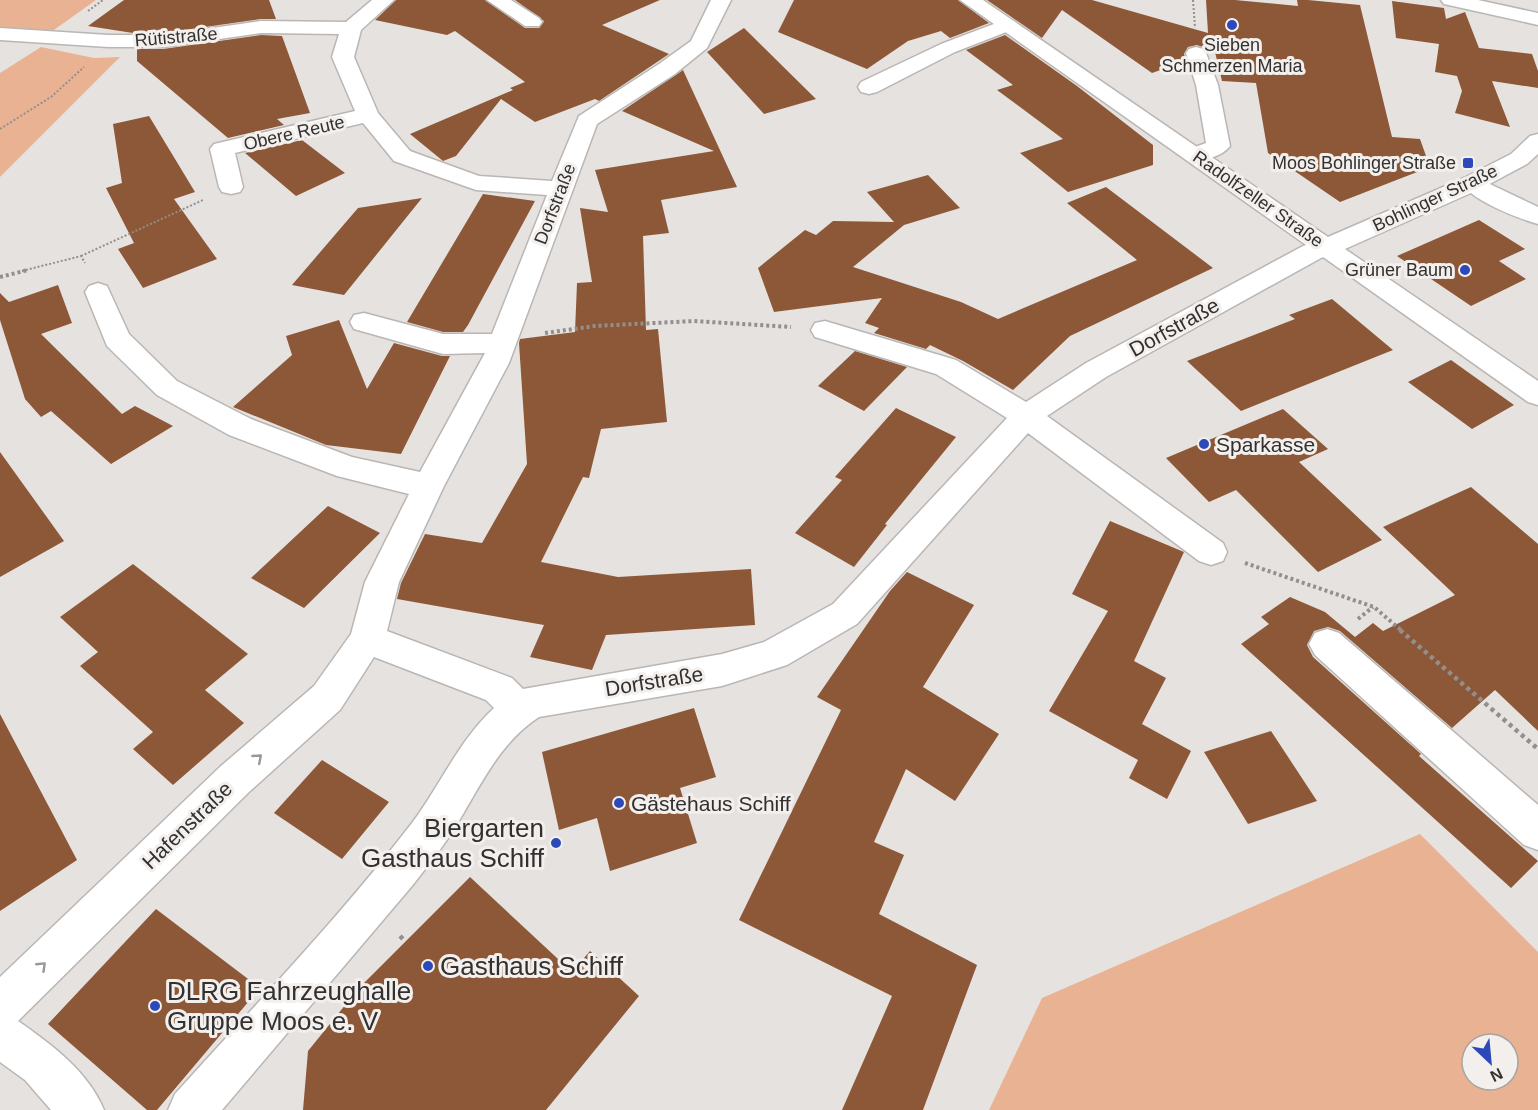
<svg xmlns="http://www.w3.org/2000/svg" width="1538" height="1110" font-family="Helvetica,sans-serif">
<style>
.green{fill:#e9b393;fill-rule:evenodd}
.building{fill:#8d5837}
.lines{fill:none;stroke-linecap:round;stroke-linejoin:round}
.minor-casing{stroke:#b9b6b4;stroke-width:3}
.major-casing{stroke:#b9b6b4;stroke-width:3}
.path-far2{stroke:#928f8e;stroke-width:2;stroke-dasharray:2 2;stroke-linecap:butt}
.path-far1{stroke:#928f8e;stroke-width:4;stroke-dasharray:3 3;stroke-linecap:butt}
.path{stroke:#928f8e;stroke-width:4.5;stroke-dasharray:4 4;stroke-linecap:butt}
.minor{fill:#fff;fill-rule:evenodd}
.major{fill:#fff;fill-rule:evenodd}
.oneway{stroke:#989898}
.poi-dot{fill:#2c49b9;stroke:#f3efed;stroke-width:2}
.labels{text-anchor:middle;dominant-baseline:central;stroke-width:6;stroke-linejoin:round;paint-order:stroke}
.far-street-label{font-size:18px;fill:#323130;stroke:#f3efed}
.far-poi-label{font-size:18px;fill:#323130;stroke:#f3efed;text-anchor:end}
.street-label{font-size:21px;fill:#323130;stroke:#f3efed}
.poi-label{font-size:21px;fill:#323130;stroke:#f3efed;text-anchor:start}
.near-poi-label{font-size:26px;fill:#323130;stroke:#f3efed;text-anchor:start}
</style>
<rect width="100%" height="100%" fill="#e6e2e0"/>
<path class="green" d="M0,0H96L51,32L0,27Z
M41,47L94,58L120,57L0,177V73Z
M1420,834L1538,952V1110H989L1042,998ZM1472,1044H1508V1080H1472Z"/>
<path class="building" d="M124,0H269L276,19H261L163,33H133L88,26Z
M396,0H485L525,28H539L544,21L515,0H660L602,25L669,54L599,101L595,99L535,122L501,99L456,156L443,161L410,134L513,90L510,88L525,82L455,31L447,35L375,20Z
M794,0H958L989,23L950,38L941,31L908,41L867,69L778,32Z
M987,0H1092L1208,33L1206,0H1235L1298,6L1297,0H1308L1360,5L1392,137L1420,139L1430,167L1340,202L1268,153L1256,83L1222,81L1215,52L1209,54L1205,48L1197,45L1188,47L1184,54L1186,61L1152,73L1062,10L1042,38Z
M1392,1L1444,8L1446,19L1465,12L1479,48L1532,54L1538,71V88L1492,81L1510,127L1455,113L1462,91L1457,76L1435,72L1439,44L1396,38Z
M744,28L816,99L764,114L707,52Z
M261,35L282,36L310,113L277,119L284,125L228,138L137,61V49H163Z
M1005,35L1077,86L1153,145V165L1068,192L1020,153L1063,139L997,90L1013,85L966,50Z
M683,70L737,187L661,200L669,233L643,236L646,330L658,329L667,422L601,429L589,478L583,477L541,562L618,577L751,569L755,625L606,635L592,670L530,657L544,625L397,599L401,583L425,534L482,543L527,464L519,343L520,339L575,332L577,283L592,282L580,208L608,212L595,170L714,151L622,111Z
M149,116L195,192L174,199L217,259L143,288L118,249L134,243L106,188L122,183L113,124Z
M302,140L345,173L296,196L245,153Z
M928,175L960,208L904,225L853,267L961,302L998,319L1137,260L1067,203L1106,187L1213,268L1070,336L1013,390L963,361L930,345L926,349L874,333L879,328L865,323L882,298L774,312L758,268L805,230L816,235L833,221L894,222L867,192Z
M483,194L535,201L468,325L463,332H443L407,322Z
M422,198L344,295L292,285L358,208Z
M1479,220L1525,249L1499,261L1526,279L1471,306L1397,256Z
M58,285L72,323L41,334L122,414L135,406L173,426L111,464L51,411L41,417L25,399L0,320V293L9,302Z
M1332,299L1393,350L1241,411L1187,361L1295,319L1289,315Z
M339,320L367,389L394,343L442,356H450L401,454L326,445L233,407L292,355L286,336Z
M855,351L907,367L864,411L818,386Z
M1451,360L1514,405L1472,429L1408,382Z
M896,408L956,437L885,524L887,525L854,567L795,533L842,480L835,477Z
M1283,409L1328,449L1299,462L1382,540L1318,572L1236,490L1209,502L1166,458Z
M0,452L64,541L0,577Z
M1471,487L1538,544V731L1495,690L1452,728L1340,631L1328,627L1314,631L1307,645L1313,657L1421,754L1419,756L1538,861L1511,888L1241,644L1269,624L1261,617L1290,597L1325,612L1355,637L1373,623L1383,631L1455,595L1383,527Z
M328,506L380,533L304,608L251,578Z
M1110,521L1184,552L1134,661L1166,678L1142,724L1191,751L1167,799L1129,778L1138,760L1049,711L1108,611L1072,594Z
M133,564L248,654L205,690L244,723L173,785L133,749L153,732L80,666L98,652L60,617Z
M907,572L974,605L923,687L999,734L955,801L906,769L874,842L904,855L879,914L977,965L923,1110H842L892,996L739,920L841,710L817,697L890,591Z
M694,708L716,777L680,788L697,843L610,871L597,818L559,830L542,752Z
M0,714L77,860L0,911Z
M1271,731L1317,801L1248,824L1204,752Z
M322,760L389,802L342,859L274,813Z
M470,877L572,972L590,951L639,996L546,1110H303L308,1051L359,988Z
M156,909L260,988L157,1110H147L48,1024Z"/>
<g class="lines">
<defs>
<path id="minor" d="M372,0H394L361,30L354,57L378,113L410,151L479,176L552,181L579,116L659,64L691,41L711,0H731L707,48L675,74L597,124L509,363L444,486L399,582L387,631L512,678L523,689L722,654L764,642L833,604L1007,418L936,374L815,337L811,330L815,323L825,321L956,360L1026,402L1086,363L1303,246L1327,239L1336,241L1340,247L1336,253L1321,258L1106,377L1047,416L1223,543L1227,552L1223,561L1211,565L1199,561L1028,433L857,624L787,665L722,686L539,717C497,744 477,793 451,834C439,852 425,869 412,886L222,1110H168L175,1094C255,1005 339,918 412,823C440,786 459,740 494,708L486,700L374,657L340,710L249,792L18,1021C51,1044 88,1071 104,1110H51L25,1080L0,1062V977L221,766L314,686L351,634L365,582L409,494L337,476L229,435L157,395L107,346L85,292L89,286L98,283L107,286L129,334L177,381L251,419L352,457L420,472L485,353L443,354L354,329L350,322L354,315L364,313L443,334H492L547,195L476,190L394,161L363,123L235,153L243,187L240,192L231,194L222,192L219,187L210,149L214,144L355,111L332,57L339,34L261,33L163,47H108L0,40V28L108,35H163L261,21L346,22Z
M487,0H511L539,18L542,22L539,26H525Z
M1441,0H1478L1538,13V25L1444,4Z
M1007,19L1014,21L1017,25L1014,29L955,52L877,92L869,94L861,92L858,87L861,82L941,44Z
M1196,47L1203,49L1206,53L1218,85L1230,146C1222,157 1199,163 1187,160L1183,155L1187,150L1206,143L1196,85L1186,53L1189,49Z
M1473,176L1538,207V224C1517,218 1473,201 1461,183L1464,178Z
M1327,629L1339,633L1538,805V850L1524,845L1315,655L1309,644L1315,633Z"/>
<path id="major" d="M960,0H983L1328,237L1464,178L1511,154L1530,136L1538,134V154L1527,164L1482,188L1345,249L1538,381V405L1528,402Z"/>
</defs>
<use href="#minor" class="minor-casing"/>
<use href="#major" class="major-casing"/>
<path class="path-far2" d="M1193,0L1195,28
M88,11L103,0
M0,129L51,97L84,67
M81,256L203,200
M22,271L81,256L85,263"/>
<path class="path-far1" d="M0,277L28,270
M545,333L595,326L694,321L791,327
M1245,563L1374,607L1402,631
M1358,619L1373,607"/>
<path class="path" d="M1400,630L1538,749
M400,936L405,941"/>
<use href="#minor" class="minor"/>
<use href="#major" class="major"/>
</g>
<defs><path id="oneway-chevron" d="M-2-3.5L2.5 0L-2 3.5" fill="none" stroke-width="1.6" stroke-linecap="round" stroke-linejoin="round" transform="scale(1.5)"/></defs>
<g class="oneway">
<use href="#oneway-chevron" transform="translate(258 758) rotate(-41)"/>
<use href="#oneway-chevron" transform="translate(42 966) rotate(-44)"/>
</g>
<g class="poi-dot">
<circle cx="1232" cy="25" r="6"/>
<rect x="1462" y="157" width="12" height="12" rx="3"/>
<circle cx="1465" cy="270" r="6"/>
<circle cx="1204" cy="444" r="6"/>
<circle cx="619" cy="803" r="6"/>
<circle cx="556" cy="843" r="6"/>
<circle cx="428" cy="966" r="6"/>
<circle cx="155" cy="1006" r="6"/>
</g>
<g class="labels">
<g class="far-street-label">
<text transform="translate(176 37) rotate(-5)">Rütistraße</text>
<text transform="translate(294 133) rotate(-13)">Obere Reute</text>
<text transform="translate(1435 198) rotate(-25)">Bohlinger Straße</text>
<text transform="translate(1258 199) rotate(35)">Radolfzeller Straße</text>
<text transform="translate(555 204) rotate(-69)">Dorfstraße</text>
</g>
<g class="far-poi-label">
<text x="1232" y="45" text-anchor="middle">Sieben<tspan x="1232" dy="21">Schmerzen Maria</tspan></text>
<text x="1456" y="163">Moos Bohlinger Straße</text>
<text x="1453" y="270">Grüner Baum</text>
</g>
<g class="street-label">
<text transform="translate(1174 327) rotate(-29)">Dorfstraße</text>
<text transform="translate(654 681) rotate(-9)">Dorfstraße</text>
<text transform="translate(187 825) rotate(-44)">Hafenstraße</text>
</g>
<g class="poi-label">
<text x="1216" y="444">Sparkasse</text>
<text x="631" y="803">Gästehaus Schiff</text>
</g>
<g class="near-poi-label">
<text x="544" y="828" text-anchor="end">Biergarten<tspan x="544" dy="30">Gasthaus Schiff</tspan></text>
<text x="440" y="966">Gasthaus Schiff</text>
<text x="167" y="991">DLRG Fahrzeughalle<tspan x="167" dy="30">Gruppe Moos e. V</tspan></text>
</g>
</g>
<g transform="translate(1490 1062) rotate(154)"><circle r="28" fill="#f3efed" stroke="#a6a3a1" stroke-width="1.5"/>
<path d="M0-4.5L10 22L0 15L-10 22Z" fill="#2c49b9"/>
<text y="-9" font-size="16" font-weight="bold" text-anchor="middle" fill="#323130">N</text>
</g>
</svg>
